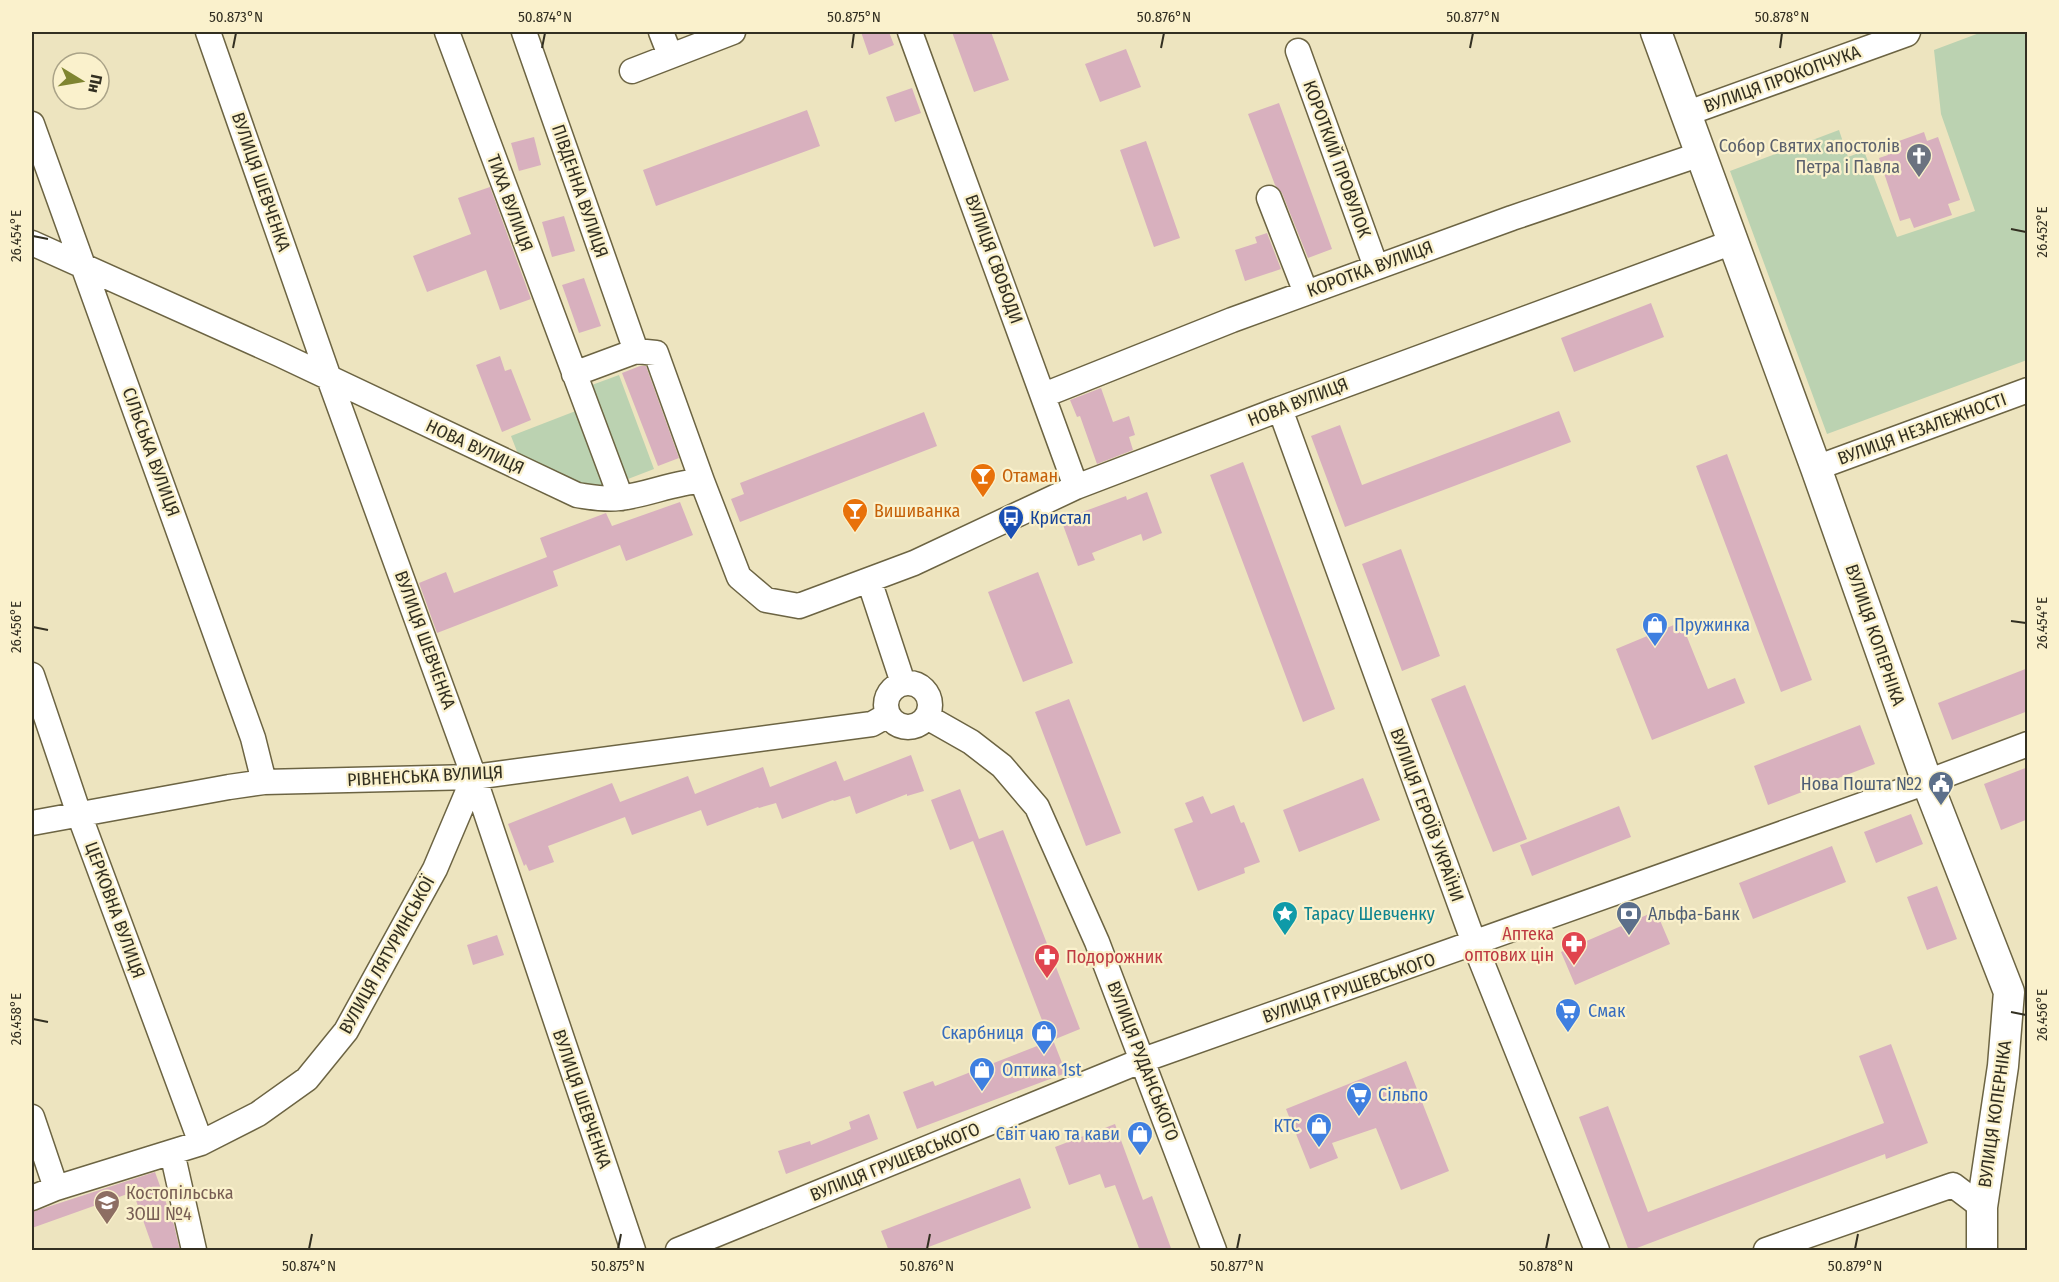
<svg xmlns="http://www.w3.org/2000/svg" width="2059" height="1282" font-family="'Fira Sans Condensed',sans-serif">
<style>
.green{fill:#bbd2b1}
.building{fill:#d8b0be}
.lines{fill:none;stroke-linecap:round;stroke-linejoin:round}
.minor-casing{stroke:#6c6443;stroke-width:27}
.major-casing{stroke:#6c6443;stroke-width:33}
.minor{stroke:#fff;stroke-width:24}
.major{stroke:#fff;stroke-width:30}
.ticks{fill:none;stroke:#322f21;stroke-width:2}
.labels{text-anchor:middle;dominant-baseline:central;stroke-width:4.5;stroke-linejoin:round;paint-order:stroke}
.street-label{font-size:18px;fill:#322f21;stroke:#faf1cc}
.worship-label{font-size:18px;fill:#5b616d;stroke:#faf1cc;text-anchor:end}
.food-label{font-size:18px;fill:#c56008;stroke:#faf1cc;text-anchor:start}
.transit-label{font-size:18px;fill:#164399;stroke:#faf1cc;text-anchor:start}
.shop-label{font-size:18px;fill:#366cbe;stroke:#faf1cc;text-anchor:start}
.service-label{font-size:18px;fill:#4e5e75;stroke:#faf1cc;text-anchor:end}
.culture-label{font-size:18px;fill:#0d838f;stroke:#faf1cc;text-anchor:start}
.health-label{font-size:18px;fill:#be3a42;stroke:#faf1cc;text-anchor:end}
.education-label{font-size:18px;fill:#785e54;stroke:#faf1cc;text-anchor:start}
.neatline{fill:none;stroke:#322f21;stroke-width:2}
.ticks-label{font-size:15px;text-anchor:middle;fill:#322f21}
</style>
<rect width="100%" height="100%" fill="#ede4bf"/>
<path class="green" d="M1982,32H2027V360L1827,434L1730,171L1839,130L1848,157L1864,151L1897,237L1975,211L1941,114L1934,50Z
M619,375L654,469L602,489L576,486L520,459L511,436L586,407L581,389Z"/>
<path class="building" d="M861,32H889L894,45L869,55Z
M952,32H991L1009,80L974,92Z
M1126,49L1141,87L1100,102L1085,64Z
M912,88L921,113L895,122L886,97Z
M1279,103L1332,249L1308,258L1282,193L1275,185L1248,114Z
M807,110L820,146L656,206L643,170Z
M1924,132L1927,141L1938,137L1960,200L1948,204L1952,215L1914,228L1910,218L1900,221L1879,158L1888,155L1885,146Z
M534,137L541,165L519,171L511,143Z
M1146,141L1180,238L1154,247L1120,150Z
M490,187L531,299L500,310L486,270L427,292L413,256L471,234L458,198Z
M564,216L575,251L552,257L542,222Z
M1267,233L1281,269L1245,281L1235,250L1257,243L1255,237Z
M584,278L601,326L579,333L562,285Z
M1651,303L1664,337L1574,372L1561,338Z
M500,356L505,371L511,369L531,420L502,432L476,365Z
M640,366H646L679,458L658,466L622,373Z
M1101,388L1113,422L1129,416L1135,435L1129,437L1133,450L1097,464L1080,416L1077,417L1070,400Z
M1559,411L1571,442L1345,527L1311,436L1340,425L1362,485Z
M924,412L937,446L740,522L731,499L744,494L740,483Z
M1727,454L1812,680L1781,692L1696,466Z
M1243,462L1335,709L1303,722L1210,475Z
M1147,492L1162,533L1143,541L1141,534L1092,553L1095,560L1078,566L1063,525L1079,519L1077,514L1126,496L1127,500Z
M680,502L693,535L626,561L620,545L553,571L558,586L437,633L419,583L446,572L454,593L547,557L540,538L606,513L612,526Z
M1401,549L1440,656L1402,671L1362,564Z
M1038,572L1073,663L1023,682L988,592Z
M1681,622L1708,689L1735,678L1745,703L1652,740L1616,649Z
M2028,668V711L1952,740L1938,703Z
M1465,685L1527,839L1493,852L1431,699Z
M1069,699L1121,833L1086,846L1035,712Z
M1860,725L1875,764L1768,805L1754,766Z
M911,755L924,791L907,796V794L856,814L850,796L834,801L833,800L782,819L776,803L759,808L758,807L707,826L701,810L632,835L625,817L548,846L554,862L529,871L526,864L524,866L508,824L612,783L620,802L688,776L695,794L763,767L770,787L836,761L844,781Z
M2028,767V819L2001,830L1984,784Z
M1363,778L1380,820L1299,852L1283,810Z
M960,789L979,839L1003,830L1080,1029L1053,1040L1066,1073L917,1129L903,1092L933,1081L935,1086L1050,1041L973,841L950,850L931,800Z
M1203,796L1211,814L1234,805L1241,823L1244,822L1260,862L1244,868L1245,873L1198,891L1174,829L1193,822L1185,803Z
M1619,806L1631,837L1532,876L1520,845Z
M1911,814L1923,844L1876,863L1864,832Z
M1832,846L1846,882L1753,919L1739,883Z
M1937,886L1957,939L1927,950L1907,897Z
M1656,911L1670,944L1575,985L1561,952Z
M497,935L504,955L473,965L467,945Z
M1891,1044L1928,1143L1886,1159L1885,1154L1629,1251L1579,1117L1608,1106L1648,1212L1884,1123L1859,1056Z
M1406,1061L1449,1171L1401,1190L1376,1128L1332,1143L1338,1158L1310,1169L1286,1109Z
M869,1114L878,1139L786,1174L778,1151L810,1141L811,1145L851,1129L849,1122Z
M1115,1124L1143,1200L1152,1196L1172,1251H1140L1115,1185L1105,1188L1100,1174L1069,1185L1055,1147Z
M155,1172L174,1225L180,1251H154L133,1192L32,1228V1212Z
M1020,1178L1031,1208L918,1251H889L881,1231Z"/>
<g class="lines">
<defs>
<path id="minor" d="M208,32L329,378L474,777L633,1250
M447,32L621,498
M524,32L636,351
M661,32L670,55
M910,32L1076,487
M1298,51L1376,267
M632,71L733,32
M1688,113L1907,34L1908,32
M32,124L253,738L264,782
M1269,198L1306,293
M32,243L279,354L577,495C591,497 605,500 619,498C648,495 674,482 702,481L739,577L766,600L799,606L914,563L1076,487L1280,409L1733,242
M574,374L636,351L656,353L702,481
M1044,395L1232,320L1512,218L1701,154
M1280,409L1474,943L1597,1250
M1816,468L2028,390
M869,580L903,683
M32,675L79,814L201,1143
M886 705a22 22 0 1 1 44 0a22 22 0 1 1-44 0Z
M927,717L971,742L1002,766L1037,807L1097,942L1214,1250
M32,823L229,787L264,782L474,777L872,724L888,715
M32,1117L56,1188
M172,1152L194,1250
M32,1198L56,1188L201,1143L258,1114L307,1079L346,1031L435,869L474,777
M678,1250L1143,1060L1927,782L2028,744
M1766,1250L1953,1185L1982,1207"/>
<path id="major" d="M1656,32L1816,468L1927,782L2009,992L2003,1066L1982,1207V1250"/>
</defs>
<use href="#minor" class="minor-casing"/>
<use href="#major" class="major-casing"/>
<use href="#minor" class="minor"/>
<use href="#major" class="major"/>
</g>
<path class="ticks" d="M233,48L236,33M542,48L545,33M852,48L854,33M1161,48L1164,33M1470,48L1473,33M1780,48L1782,33M2011,229L2026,232M33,236L48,239M2011,621L2026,623M33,627L48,630M2011,1012L2026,1015M33,1019L48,1022M309,1249L312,1234M618,1249L621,1234M927,1249L930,1234M1237,1249L1240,1234M1546,1249L1549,1234M1855,1249L1858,1234"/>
<defs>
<symbol id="church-pin" viewBox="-11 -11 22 30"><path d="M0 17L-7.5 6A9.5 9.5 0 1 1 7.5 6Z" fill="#6b7280" stroke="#faf1cc"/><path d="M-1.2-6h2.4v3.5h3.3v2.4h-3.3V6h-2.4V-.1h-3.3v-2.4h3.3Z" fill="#fff"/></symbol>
<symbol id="bar-pin" viewBox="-11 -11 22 30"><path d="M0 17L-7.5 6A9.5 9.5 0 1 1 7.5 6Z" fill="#e8710a" stroke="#faf1cc"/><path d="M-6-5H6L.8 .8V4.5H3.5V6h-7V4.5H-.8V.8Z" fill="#fff"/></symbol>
<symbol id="bus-pin" viewBox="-11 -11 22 30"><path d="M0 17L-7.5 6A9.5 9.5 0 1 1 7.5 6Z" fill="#1a4fb4" stroke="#faf1cc"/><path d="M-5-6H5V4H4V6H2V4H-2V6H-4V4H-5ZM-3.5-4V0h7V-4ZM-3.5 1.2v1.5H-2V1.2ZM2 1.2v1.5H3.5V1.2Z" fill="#fff"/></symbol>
<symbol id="shop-pin" viewBox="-11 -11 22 30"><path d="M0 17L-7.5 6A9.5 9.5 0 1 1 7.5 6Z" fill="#3f7fe0" stroke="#faf1cc"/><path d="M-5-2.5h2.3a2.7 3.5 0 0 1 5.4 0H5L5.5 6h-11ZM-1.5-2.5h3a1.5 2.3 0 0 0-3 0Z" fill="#fff"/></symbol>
<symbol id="civic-pin" viewBox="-11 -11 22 30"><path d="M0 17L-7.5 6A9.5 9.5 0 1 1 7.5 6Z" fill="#5c6f8a" stroke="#faf1cc"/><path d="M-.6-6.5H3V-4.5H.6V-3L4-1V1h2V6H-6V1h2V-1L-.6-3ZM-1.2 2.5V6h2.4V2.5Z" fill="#fff"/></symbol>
<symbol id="sight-pin" viewBox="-11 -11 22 30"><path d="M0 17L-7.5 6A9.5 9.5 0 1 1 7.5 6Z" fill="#0f9aa8" stroke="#faf1cc"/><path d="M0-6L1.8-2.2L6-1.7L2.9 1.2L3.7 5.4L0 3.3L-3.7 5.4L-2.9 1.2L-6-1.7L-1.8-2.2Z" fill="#fff"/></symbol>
<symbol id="bank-pin" viewBox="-11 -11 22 30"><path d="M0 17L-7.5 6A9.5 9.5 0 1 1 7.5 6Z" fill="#5c6f8a" stroke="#faf1cc"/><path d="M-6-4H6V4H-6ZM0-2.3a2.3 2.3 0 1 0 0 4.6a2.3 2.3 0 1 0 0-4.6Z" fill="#fff"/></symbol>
<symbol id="pharmacy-pin" viewBox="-11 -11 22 30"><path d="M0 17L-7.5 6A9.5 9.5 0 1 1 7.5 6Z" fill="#e0444e" stroke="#faf1cc"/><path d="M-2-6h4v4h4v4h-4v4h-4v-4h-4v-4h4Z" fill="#fff"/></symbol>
<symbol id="supermarket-pin" viewBox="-11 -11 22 30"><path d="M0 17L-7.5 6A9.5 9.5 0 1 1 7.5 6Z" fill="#3f7fe0" stroke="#faf1cc"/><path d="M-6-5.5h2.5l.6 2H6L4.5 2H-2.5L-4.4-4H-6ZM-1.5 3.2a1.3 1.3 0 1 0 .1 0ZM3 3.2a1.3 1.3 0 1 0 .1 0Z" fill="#fff"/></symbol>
<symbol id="school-pin" viewBox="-11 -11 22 30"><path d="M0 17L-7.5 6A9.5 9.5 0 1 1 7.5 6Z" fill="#8d6e63" stroke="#faf1cc"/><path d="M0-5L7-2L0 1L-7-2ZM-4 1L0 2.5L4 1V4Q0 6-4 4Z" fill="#fff"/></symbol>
</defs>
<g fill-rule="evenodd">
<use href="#church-pin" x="1904" y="141" width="30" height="40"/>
<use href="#bar-pin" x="968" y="461" width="30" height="40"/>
<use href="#bar-pin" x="840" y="496" width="30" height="40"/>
<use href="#bus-pin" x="996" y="503" width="30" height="40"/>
<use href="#shop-pin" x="1640" y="610" width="30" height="40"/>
<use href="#civic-pin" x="1926" y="769" width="30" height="40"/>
<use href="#sight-pin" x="1270" y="899" width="30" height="40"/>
<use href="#bank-pin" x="1614" y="899" width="30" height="40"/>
<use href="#pharmacy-pin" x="1559" y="929" width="30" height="40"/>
<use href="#pharmacy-pin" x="1032" y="942" width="30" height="40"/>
<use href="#supermarket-pin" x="1553" y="996" width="30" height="40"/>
<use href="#shop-pin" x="1029" y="1018" width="30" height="40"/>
<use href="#shop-pin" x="967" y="1055" width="30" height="40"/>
<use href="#supermarket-pin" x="1344" y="1080" width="30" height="40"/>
<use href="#shop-pin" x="1304" y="1111" width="30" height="40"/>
<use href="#shop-pin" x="1125" y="1119" width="30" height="40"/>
<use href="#school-pin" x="92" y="1188" width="30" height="40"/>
</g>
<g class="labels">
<g class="street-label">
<text transform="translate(1782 79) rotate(-20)">ВУЛИЦЯ ПРОКОПЧУКА</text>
<text transform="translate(1337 159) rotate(70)">КОРОТКИЙ ПРОВУЛОК</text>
<text transform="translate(261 182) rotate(71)">ВУЛИЦЯ ШЕВЧЕНКА</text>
<text transform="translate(580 191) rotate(71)">ПІВДЕННА ВУЛИЦЯ</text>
<text transform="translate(510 203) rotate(70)">ТИХА ВУЛИЦЯ</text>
<text transform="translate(994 259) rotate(70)">ВУЛИЦЯ СВОБОДИ</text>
<text transform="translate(1370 269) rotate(-20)">КОРОТКА ВУЛИЦЯ</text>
<text transform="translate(1298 402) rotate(-21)">НОВА ВУЛИЦЯ</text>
<text transform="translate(1922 429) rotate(-20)">ВУЛИЦЯ НЕЗАЛЕЖНОСТІ</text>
<text transform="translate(475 447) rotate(25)">НОВА ВУЛИЦЯ</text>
<text transform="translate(151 452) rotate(70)">СІЛЬСЬКА ВУЛИЦЯ</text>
<text transform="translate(1875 635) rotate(71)">ВУЛИЦЯ КОПЕРНІКА</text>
<text transform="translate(425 640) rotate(70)">ВУЛИЦЯ ШЕВЧЕНКА</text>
<text transform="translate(425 776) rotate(-3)">РІВНЕНСЬКА ВУЛИЦЯ</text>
<text transform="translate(1427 815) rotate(70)">ВУЛИЦЯ ГЕРОЇВ УКРАЇНИ</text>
<text transform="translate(115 910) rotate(70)">ЦЕРКОВНА ВУЛИЦЯ</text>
<text transform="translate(387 955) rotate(-61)">ВУЛИЦЯ ЛЯТУРИНСЬКОЇ</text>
<text transform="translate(1349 988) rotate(-19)">ВУЛИЦЯ ГРУШЕВСЬКОГО</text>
<text transform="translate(1143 1061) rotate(69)">ВУЛИЦЯ РУДАНСЬКОГО</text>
<text transform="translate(582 1099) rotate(71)">ВУЛИЦЯ ШЕВЧЕНКА</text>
<text transform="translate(1995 1114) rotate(-82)">ВУЛИЦЯ КОПЕРНІКА</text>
<text transform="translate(895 1162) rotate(-22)">ВУЛИЦЯ ГРУШЕВСЬКОГО</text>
</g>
<g class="worship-label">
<text x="1900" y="146">Собор Святих апостолів<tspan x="1900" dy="21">Петра і Павла</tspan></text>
</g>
<g class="food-label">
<text x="1002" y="476">Отаман</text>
<text x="874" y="511">Вишиванка</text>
</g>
<g class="transit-label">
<text x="1030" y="518">Кристал</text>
</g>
<g class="shop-label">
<text x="1674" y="625">Пружинка</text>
<text x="1588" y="1011">Смак</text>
<text x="1024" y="1033" text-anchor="end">Скарбниця</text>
<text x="1002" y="1070">Оптика 1st</text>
<text x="1378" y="1095">Сільпо</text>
<text x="1300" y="1126" text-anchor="end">КТС</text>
<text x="1120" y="1134" text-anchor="end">Світ чаю та кави</text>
</g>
<g class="service-label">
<text x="1922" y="784">Нова Пошта №2</text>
<text x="1648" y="914" text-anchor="start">Альфа-Банк</text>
</g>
<g class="culture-label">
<text x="1304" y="914">Тарасу Шевченку</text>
</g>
<g class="health-label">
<text x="1554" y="934">Аптека<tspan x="1554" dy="21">оптових цін</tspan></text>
<text x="1066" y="957" text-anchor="start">Подорожник</text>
</g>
<g class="education-label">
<text x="126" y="1193">Костопільська<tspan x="126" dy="21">ЗОШ №4</tspan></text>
</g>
</g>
<rect width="2059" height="1282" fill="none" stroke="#faf1cc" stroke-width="66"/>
<g transform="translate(81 81) rotate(101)"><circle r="28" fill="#faf1cc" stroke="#aaa388" stroke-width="1.5"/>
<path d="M0-4.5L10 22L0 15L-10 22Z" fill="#7f8531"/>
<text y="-9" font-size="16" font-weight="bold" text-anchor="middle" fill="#322f21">Пн</text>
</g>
<rect x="33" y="33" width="1993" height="1216" class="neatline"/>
<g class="ticks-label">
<text x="236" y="22">50.873°N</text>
<text x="545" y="22">50.874°N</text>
<text x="854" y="22">50.875°N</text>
<text x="1164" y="22">50.876°N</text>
<text x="1473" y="22">50.877°N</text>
<text x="1782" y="22">50.878°N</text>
<text transform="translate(2042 232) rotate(-90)" y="5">26.452°E</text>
<text transform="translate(16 236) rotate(-90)" y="5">26.454°E</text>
<text transform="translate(2042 623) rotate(-90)" y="5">26.454°E</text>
<text transform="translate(16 627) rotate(-90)" y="5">26.456°E</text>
<text transform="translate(2042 1015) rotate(-90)" y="5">26.456°E</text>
<text transform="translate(16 1019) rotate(-90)" y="5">26.458°E</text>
<text x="309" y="1271">50.874°N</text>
<text x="618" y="1271">50.875°N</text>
<text x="927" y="1271">50.876°N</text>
<text x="1237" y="1271">50.877°N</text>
<text x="1546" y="1271">50.878°N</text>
<text x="1855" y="1271">50.879°N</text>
</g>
</svg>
